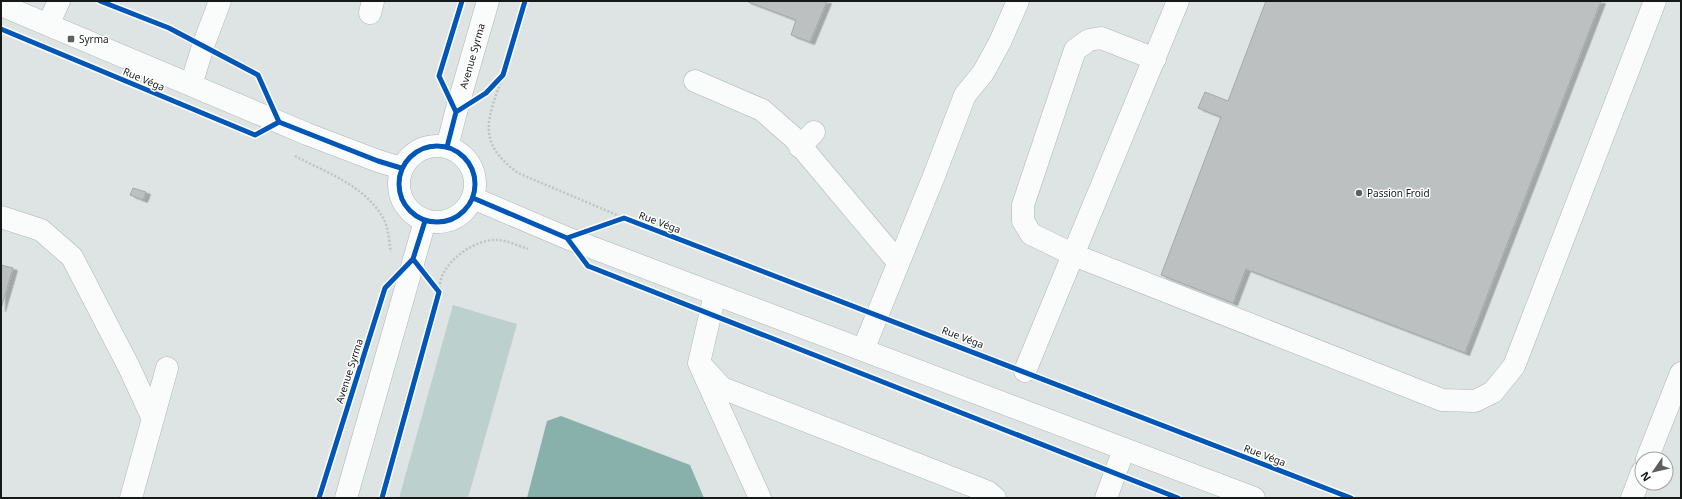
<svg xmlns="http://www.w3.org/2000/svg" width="1682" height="499" font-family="'Noto Sans',sans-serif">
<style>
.green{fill:#bcd0cd}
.water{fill:#89b1ab}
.building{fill:#bcc0c0;stroke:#a4a8a8;filter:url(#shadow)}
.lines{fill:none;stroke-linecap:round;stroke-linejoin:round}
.minor-casing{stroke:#b0b5b4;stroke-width:23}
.path{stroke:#c1c3c3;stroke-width:2.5;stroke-dasharray:2 2;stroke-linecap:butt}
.minor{stroke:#fafbfb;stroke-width:22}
.cycleway-casing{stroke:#fff;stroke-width:8}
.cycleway{stroke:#0057b8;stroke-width:5}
.poi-dot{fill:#5b605f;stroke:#fff;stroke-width:1.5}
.labels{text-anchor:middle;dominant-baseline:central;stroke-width:3;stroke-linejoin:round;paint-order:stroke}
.poi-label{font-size:10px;fill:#151918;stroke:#fff;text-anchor:start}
.street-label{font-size:10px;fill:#151918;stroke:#fff}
</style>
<defs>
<filter id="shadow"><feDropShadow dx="4.5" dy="2.5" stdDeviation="0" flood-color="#0004"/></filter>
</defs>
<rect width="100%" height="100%" fill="#dee3e3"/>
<path class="green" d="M453,305L517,324L468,498H399Z"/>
<path class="water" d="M561,416L690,465L704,498H527L547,421Z"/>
<path class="building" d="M746,1H827L810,42L791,35L796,20Z
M1266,1H1601L1465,353L1246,269L1233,303L1161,275L1221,117L1198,108L1205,92L1228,101Z
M133,188L146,192L143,200L130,195Z
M1,265L13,268L1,309Z"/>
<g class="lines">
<defs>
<path id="minor" d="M1,5L307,134L378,161L401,168
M370,13L373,1
M48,25L59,1
M1155,59L1101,38L1089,40L1075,50L1023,205V221L1031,234L1074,255L1442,400L1475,401L1493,392L1514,366L1655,1
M695,81L762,110L794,138L898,262
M191,85L203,46L220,1
M399 184a38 38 0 1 1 76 0a38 38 0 1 1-76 0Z
M447,147L456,112L488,1
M800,147L814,132
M473,198L567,238L1254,498
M1,217L41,230L72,257L129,367L153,419
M715,294L699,363L760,498
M863,350L934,176L965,95L983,73L1000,42L1018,1
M699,363L722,388L988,492L995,498
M1025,371L1178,1
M1647,459L1681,373
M131,498L167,368
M346,498L425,221
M1106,498L1124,449
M1632,498L1642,472"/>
</defs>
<use href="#minor" class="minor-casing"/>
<path class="path" d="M503,75C488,119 475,141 518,173L624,218
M295,156C327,173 369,187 385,222C389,231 389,243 391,252
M439,292C440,287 440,281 442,276C450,257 478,238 499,240C508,241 519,246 528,249"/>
<use href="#minor" class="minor"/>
<defs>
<path id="cycleway" d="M100,1L169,28L258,75L279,122L378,161L401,168
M1,29L255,135L279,122
M456,112L486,93L503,75L525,1
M399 184a38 38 0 1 1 76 0a38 38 0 1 1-76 0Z
M447,147L456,112L439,76L462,1
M473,198L567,238L588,266L1178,498
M567,238L624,218L1351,498
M319,498L385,288L413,259L425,221
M382,498L439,292L413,259"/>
</defs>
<use href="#cycleway" class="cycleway-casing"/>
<use href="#cycleway" class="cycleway"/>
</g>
<g class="poi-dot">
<rect x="67" y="35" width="8" height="8" rx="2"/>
<circle cx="1359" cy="193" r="4"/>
</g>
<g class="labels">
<g class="poi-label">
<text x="79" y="39">Syrma</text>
<text x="1367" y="193">Passion Froid</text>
</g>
<g class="street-label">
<text transform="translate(472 56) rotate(-74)">Avenue Syrma</text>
<text transform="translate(144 79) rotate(23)">Rue Véga</text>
<text transform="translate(660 222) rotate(21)">Rue Véga</text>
<text transform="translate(963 337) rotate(21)">Rue Véga</text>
<text transform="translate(349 371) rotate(-72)">Avenue Syrma</text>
<text transform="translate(1265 455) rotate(21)">Rue Véga</text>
</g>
</g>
<rect width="1682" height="499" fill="none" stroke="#151918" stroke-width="4"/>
<g transform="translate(1654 471) rotate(236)"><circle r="19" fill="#ffffff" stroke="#a1a3a3"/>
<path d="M0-3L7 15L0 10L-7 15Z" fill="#5b605f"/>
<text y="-6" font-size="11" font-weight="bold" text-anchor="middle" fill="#151918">N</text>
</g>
</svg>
